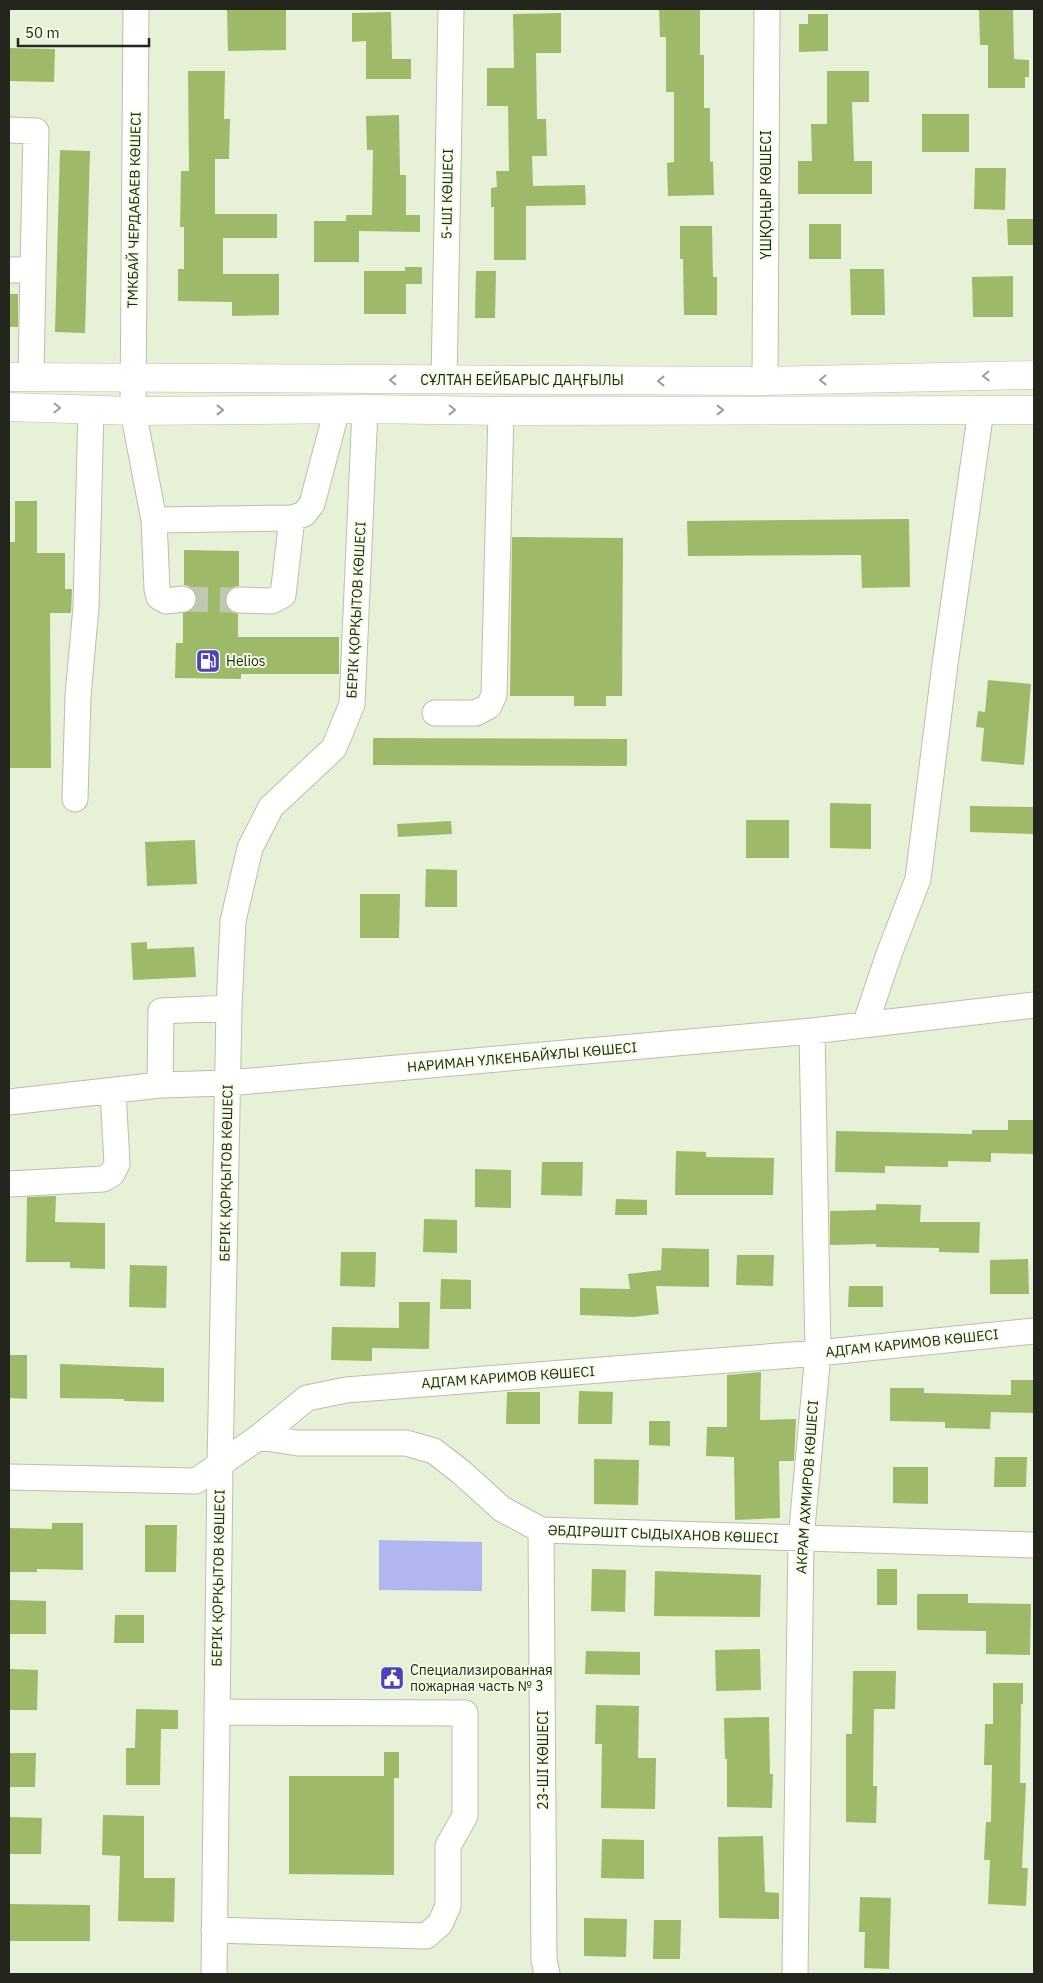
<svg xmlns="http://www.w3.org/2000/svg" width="1043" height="1983" font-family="'IBM Plex Sans',sans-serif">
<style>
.green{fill:#b1b6f0}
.building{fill:#9eba68}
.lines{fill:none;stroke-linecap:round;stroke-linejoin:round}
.minor-tunnel{stroke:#c0c8b2;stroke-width:25;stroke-dasharray:25 12;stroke-linecap:butt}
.minor-casing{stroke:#b7c1a7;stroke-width:27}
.major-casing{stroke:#b7c1a7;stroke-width:29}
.minor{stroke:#fff;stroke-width:25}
.major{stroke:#fff;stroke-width:28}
.oneway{stroke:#9c9d99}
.labels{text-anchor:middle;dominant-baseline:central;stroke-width:4;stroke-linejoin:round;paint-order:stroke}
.street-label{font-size:14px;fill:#22261c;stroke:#f4fee4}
.poi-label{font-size:14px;fill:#22261c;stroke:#f4fee4;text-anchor:start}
</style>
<rect width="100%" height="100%" fill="#e7f1d7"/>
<path class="green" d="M379,1540L482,1542V1591L379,1590Z"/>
<path class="building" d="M227,9H286V50L228,51Z
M659,9H700V55H704V108H710V162L713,161L714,195L668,196L667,163L674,162V92H666V37H660Z
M979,9H1013L1014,59L1029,60V77H1025V88H988V45H980Z
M391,12L392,59H411V79H366V41L352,42V13Z
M561,13V53H536L537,119H546L547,156H532L533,186L585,185L586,205L526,206V260H494V207H491V188L497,187L496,171H509L508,106H487V68H514L513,14Z
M808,14H828V51L799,52V24H808Z
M9,48L55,49L54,82L9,81Z
M188,71H225L224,119H230L229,159H215V214H277V238H223V274H279V315L232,316V302L178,301V269H184V227H180L181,171H189Z
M827,71H869V102H852L854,161H872V194H798V161H812L811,124H827Z
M922,114H969V152H922Z
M399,115L400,175H406V215H420V232L359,231V262H314V221H346V215H372L373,150H367L366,116Z
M60,150L90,151L85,333L55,332Z
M975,168H1006L1005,210L974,209Z
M1007,219H1034V245H1008Z
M809,224H841V259H809Z
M680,226H712L713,277H717V315H684L683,259H680Z
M405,267H422V284H406V314H364V271H405Z
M850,269H884L885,315H851Z
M476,271H496L495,318H475Z
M1013,276V317H973L972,277Z
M9,294H18V327H9Z
M15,501H37V553H65V589H72L71,613H50L51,768H9V542H15Z
M909,519L910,587L862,588L861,555L688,556L687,521Z
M512,537L623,538L622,696H606V706H574V696H510Z
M184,550L239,551V586L233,587L227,592L225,600L226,606L231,612L238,614V637H339V674H241V679L175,678L176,643H183V613L192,610L196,604L197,598L194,590L189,586L184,585Z
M988,680L1031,684L1024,765L981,761L984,728L976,727L978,711L985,712Z
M373,738L627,739V766L373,765Z
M830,803L871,804V849L830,848Z
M970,806L1034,807V834L970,832Z
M746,820H789V858H746Z
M451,821L452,834L398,837L397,824Z
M195,840L197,884L147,886L145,842Z
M426,869L457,870V907H425Z
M360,894H400L399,938H360Z
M147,942V949L194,947L196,977L133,980L131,943Z
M1008,1120H1034V1154L991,1153V1162L948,1161V1167L885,1166V1173L835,1172L836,1131L972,1134V1130H1008Z
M676,1151L706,1152V1157L774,1158L773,1195H675Z
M542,1162H583L582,1196L541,1195Z
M475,1169L511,1170V1208L475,1207Z
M56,1196L55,1222L105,1223V1269L70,1268V1262H26L27,1197Z
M616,1199L647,1200V1215H615Z
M876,1204L921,1205L920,1222H980L979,1253L939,1252V1248L876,1247V1244L830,1245V1211L876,1210Z
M424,1219L457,1220V1253L423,1252Z
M662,1248L709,1249V1287L656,1286L659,1314L633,1317L580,1315V1288L630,1289L628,1274L661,1270Z
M341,1252H376L375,1287L340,1286Z
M737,1255H774L773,1286L736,1285Z
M1028,1259L1029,1294H990V1260Z
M130,1265L167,1266L166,1308L129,1307Z
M441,1279L471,1280V1309H440Z
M849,1286H883V1307H848Z
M399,1302H430L429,1349L372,1348V1361L331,1360L332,1327L399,1328Z
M9,1355H27V1399L9,1398Z
M60,1364L164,1368V1402L124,1401V1399L60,1398Z
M761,1372L760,1420L796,1419L794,1461H779L780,1518L735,1520L734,1457L706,1456L707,1427H727V1375Z
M1011,1380H1034V1413L991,1412L990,1429L945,1428V1422L890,1421V1388H924V1393L1011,1395Z
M579,1391L613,1392L612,1424H578Z
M507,1392H540V1424H506Z
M649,1421H670V1446L649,1445Z
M995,1457H1027L1026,1487H994Z
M594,1459L639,1460L638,1505L594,1504Z
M893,1467H928V1504L893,1503Z
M52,1523H83V1570L37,1569V1572H9V1528L52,1529Z
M145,1525H177L176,1572H145Z
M592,1569L626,1570L625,1612L591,1611Z
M877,1569H897V1605H877Z
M655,1571L761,1575L760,1617L654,1616Z
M917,1594H968V1603L1031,1604L1030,1655L986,1654V1631L917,1630Z
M9,1600L46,1601V1634H9Z
M115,1615H144V1643H114Z
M760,1649L761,1690L716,1691L715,1650Z
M586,1651L640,1652V1675L585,1674Z
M9,1669L38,1670L37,1710H9Z
M853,1671H896L895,1709H874L873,1786H877L876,1823L846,1822V1734H852Z
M993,1683H1023V1704H1021L1020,1783H1026L1022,1868H1028L1026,1906L988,1904L990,1860H984L986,1822H991L992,1765H984L985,1724H993Z
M596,1705L639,1706L638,1758H656L655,1809L601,1808L602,1744H595Z
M136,1709L178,1710V1729H161L160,1785H126V1748H135Z
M769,1717L770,1774H773L772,1808L727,1807V1759H725L724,1718Z
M384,1752H399V1778H394V1875L289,1874V1776H384Z
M9,1753H36L35,1787H9Z
M103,1815L144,1816V1878H175L174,1922L118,1921L120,1856L102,1855Z
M9,1817L42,1818L41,1854H9Z
M763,1836L765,1892L779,1893V1919L719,1918L718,1837Z
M602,1839L644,1840V1879L601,1878Z
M860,1897L891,1898L889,1969L864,1968L865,1932H859Z
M9,1904L90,1905V1941H9Z
M584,1918L627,1919L626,1957L584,1956Z
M654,1920H681L680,1959H653Z"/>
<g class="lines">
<path class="minor-tunnel" d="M183,599L239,600"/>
<defs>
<path id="minor" d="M136,9L133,411L154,520L292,518L304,514L312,504L337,409
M9,130L36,131L33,270
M9,270H33L31,378
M444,380L451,9
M765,381L767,9
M154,520L157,589L159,597L166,601L183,599
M239,600L272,601L283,595L292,518
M435,713H476L489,706L494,695L501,411
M75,799L78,696L86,607L91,409
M865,1025L889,954L918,879L945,664L981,410
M160,1085L161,1011L229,1008
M9,1102L160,1085L228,1083L812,1031L1034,1005
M9,1184L103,1179L112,1174L117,1164L113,1091
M259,1437L298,1443H406L434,1451L461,1472L502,1509L541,1530L1034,1545
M9,1477L196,1481L259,1437L307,1398L346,1390L818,1353L1034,1331
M541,1530L544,1960L547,1974
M214,1930L426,1936L440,1924L448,1906V1846L465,1816V1713L217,1712
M214,1974L220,1465L229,1008L233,921L250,848L271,807L334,748L352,704L365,409
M795,1974L801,1539L818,1353L812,1031"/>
<path id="major" d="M9,377L765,381L1034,375
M9,407L133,411L365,409L501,411L1034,410"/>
</defs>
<use href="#minor" class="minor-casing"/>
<use href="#major" class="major-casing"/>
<use href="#minor" class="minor"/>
<use href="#major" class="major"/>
</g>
<defs><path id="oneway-chevron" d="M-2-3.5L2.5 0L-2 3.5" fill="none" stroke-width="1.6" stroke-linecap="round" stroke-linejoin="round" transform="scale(1.25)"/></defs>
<g class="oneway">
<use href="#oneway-chevron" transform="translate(986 376) rotate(179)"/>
<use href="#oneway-chevron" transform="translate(393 380) rotate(-180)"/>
<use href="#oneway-chevron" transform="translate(823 380) rotate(179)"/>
<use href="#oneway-chevron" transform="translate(661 381) rotate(-180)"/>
<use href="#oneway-chevron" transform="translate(57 408) rotate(1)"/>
<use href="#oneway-chevron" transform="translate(220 410)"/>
<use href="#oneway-chevron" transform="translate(452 410) rotate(1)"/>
<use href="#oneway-chevron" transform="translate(720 410)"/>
</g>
<defs>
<symbol id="fuel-square" viewBox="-11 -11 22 22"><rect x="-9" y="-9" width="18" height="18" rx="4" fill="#4c41b8" stroke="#f4fee4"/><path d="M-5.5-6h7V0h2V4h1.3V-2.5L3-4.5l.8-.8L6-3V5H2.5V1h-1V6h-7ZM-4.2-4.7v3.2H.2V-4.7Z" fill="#fff"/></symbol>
<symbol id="civic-square" viewBox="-11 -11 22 22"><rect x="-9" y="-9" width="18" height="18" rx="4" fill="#4c41b8" stroke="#f4fee4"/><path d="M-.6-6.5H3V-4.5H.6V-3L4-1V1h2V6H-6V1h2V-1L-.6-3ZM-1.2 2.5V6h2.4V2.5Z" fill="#fff"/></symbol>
</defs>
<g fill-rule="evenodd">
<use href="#fuel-square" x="194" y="647" width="28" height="28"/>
<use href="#civic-square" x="378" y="1664" width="28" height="28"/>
</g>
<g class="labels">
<g class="street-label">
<text transform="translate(447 194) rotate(-89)">5-ШІ КӨШЕСІ</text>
<text transform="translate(766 195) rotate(-90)">ҮШҚОҢЫР КӨШЕСІ</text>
<text transform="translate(134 210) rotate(-89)">ТМКБАЙ ЧЕРДАБАЕВ КӨШЕСІ</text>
<text x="522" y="380">СҰЛТАН БЕЙБАРЫС ДАҢҒЫЛЫ</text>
<text transform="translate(356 610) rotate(-87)">БЕРІК ҚОРҚЫТОВ КӨШЕСІ</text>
<text transform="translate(522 1057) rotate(-5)">НАРИМАН ҮЛКЕНБАЙҰЛЫ КӨШЕСІ</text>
<text transform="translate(226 1173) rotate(-89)">БЕРІК ҚОРҚЫТОВ КӨШЕСІ</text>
<text transform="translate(912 1343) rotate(-6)">АДГАМ КАРИМОВ КӨШЕСІ</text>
<text transform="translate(508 1377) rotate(-4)">АДГАМ КАРИМОВ КӨШЕСІ</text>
<text transform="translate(807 1487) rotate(-86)">АКРАМ АХМИРОВ КӨШЕСІ</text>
<text transform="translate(663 1534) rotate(2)">ӘБДІРӘШІТ СЫДЫХАНОВ КӨШЕСІ</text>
<text transform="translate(218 1578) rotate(-89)">БЕРІК ҚОРҚЫТОВ КӨШЕСІ</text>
<text transform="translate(543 1760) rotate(-90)">23-ШI КӨШЕСI</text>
</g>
<g class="poi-label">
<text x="226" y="661">Helios</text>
<text x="410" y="1670">Специализированная<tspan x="410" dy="16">пожарная часть № 3</tspan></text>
</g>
</g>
<rect width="1043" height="1983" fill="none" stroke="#22261c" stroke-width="20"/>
<path d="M18 38v8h131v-8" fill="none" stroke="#22261c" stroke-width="2.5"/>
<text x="25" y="38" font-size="15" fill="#22261c" stroke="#f4fee4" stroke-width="4" paint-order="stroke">50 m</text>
</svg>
